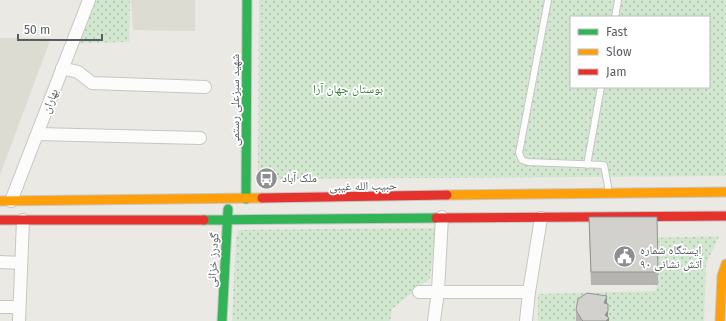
<svg xmlns="http://www.w3.org/2000/svg" width="726" height="321" font-family="'Fira Sans','Noto Naskh Arabic',sans-serif">
<style>
.education{fill:#dddcd3}
.grass{fill:url(#grass-dots);fill-rule:evenodd}
.lines{fill:none;stroke-linecap:round;stroke-linejoin:round}
.lane-casing{stroke:#c6c6c4;stroke-width:8}
.street-casing{stroke:#c6c6c4;stroke-width:14}
.fast-casing{stroke:#c6c7c6;stroke-width:11}
.slow-casing{stroke:#c6c7c6;stroke-width:11}
.jam-casing{stroke:#c6c7c6;stroke-width:11}
.lane{stroke:#fcfcfb;stroke-width:6}
.street{stroke:#fcfcfb;stroke-width:12}
.fast{stroke:#30b455;stroke-width:9}
.slow{stroke:#ff9f0a;stroke-width:9}
.jam{stroke:#e5322d;stroke-width:9}
.wall{fill:#b5b4b1}
.shaded-wall{fill:#939290}
.building{fill:#d2d1ce;stroke:#939290}
.labels{text-anchor:middle;dominant-baseline:central;stroke-width:3.5;stroke-linejoin:round;paint-order:stroke}
.park-label{font-size:12px;fill:#328139;stroke:#fff}
.street-label{font-size:12px;fill:#595d62;stroke:#fff}
.poi-label{font-size:12px;fill:#595d62;stroke:#fff;text-anchor:start}
</style>
<defs>
<pattern id="grass-dots" width="8" height="8" patternUnits="userSpaceOnUse"><rect width="8" height="8" fill="#d1e7cf"/><path d="M2 2h.1M6 6h.1" fill="none" stroke="#adbeab" stroke-width="1.8" stroke-linecap="round"/></pattern>
</defs>
<rect width="100%" height="100%" fill="#eae9e4"/>
<path class="education" d="M131,0H195V31L133,30Z
M0,38H51L0,175Z"/>
<path class="grass" d="M94,0H130L129,42L79,43Z
M259,0H726V176L258,179ZM571,17H709V87H571Z
M436,228L430,278L392,309L390,321H232L236,237L239,230Z
M719,236L706,264L704,321H538V294L656,291L651,238Z"/>
<g class="lines">
<defs>
<path id="lane" d="M548,0L519,153L522,160L528,162L604,165L609,192
M615,17L618,0
M587,165L601,87"/>
<path id="street" d="M62,68L78,72L92,83L205,87
M37,134L200,138
M11,201L89,0
M0,262L21,263
M419,292H529
M0,307H19
M19,321L23,220
M434,321L438,291L442,217
M526,321L529,292L541,218"/>
<path id="fast" d="M246,199L247,0
M204,220L436,218
M222,321L228,209"/>
<path id="slow" d="M447,195L726,192
M0,201L262,198
M720,321L722,276L726,264"/>
<path id="jam" d="M262,198L447,195
M436,218L726,216
M0,220H204"/>
</defs>
<use href="#lane" class="lane-casing"/>
<use href="#street" class="street-casing"/>
<use href="#fast" class="fast-casing"/>
<use href="#slow" class="slow-casing"/>
<use href="#jam" class="jam-casing"/>
<use href="#lane" class="lane"/>
<use href="#street" class="street"/>
<use href="#fast" class="fast"/>
<use href="#slow" class="slow"/>
<use href="#jam" class="jam"/>
</g>
<path class="wall" d="M589,217L658,272V285H591L589,230Z
M607,303L608,318L609,321H576V310Z"/>
<path class="shaded-wall" d="M607,296V306L604,303Z
M608,304V319L609,318V321H605V315Z"/>
<path class="building" d="M589,217H657L658,272H591Z
M587,293L607,296L604,303L608,304V311L605,315L609,318L606,321H583L582,320L576,310L578,299Z"/>
<defs>
<symbol id="bus-disc" viewBox="-11 -11 22 22"><circle r="9.5" fill="#8c8e90" stroke="#fff"/><path d="M-5-6H5V4H4V6H2V4H-2V6H-4V4H-5ZM-3.5-4V0h7V-4ZM-3.5 1.2v1.5H-2V1.2ZM2 1.2v1.5H3.5V1.2Z" fill="#fff"/></symbol>
<symbol id="civic-disc" viewBox="-11 -11 22 22"><circle r="9.5" fill="#8c8e90" stroke="#fff"/><path d="M-.6-6.5H3V-4.5H.6V-3L4-1V1h2V6H-6V1h2V-1L-.6-3ZM-1.2 2.5V6h2.4V2.5Z" fill="#fff"/></symbol>
</defs>
<g fill-rule="evenodd">
<use href="#bus-disc" x="254" y="166" width="25" height="25"/>
<use href="#civic-disc" x="612" y="244" width="25" height="25"/>
</g>
<g class="labels">
<g class="park-label">
<text x="348" y="89">بوستان جهان آرا</text>
</g>
<g class="street-label">
<text transform="translate(235 100) rotate(-90)">شهید سبزعلی رستمی</text>
<text transform="translate(50 101) rotate(-69)">بهاران</text>
<text transform="translate(363 186) rotate(-1)">حبیب الله غیبی</text>
<text transform="translate(213 260) rotate(-87)">گودرز خزائی</text>
</g>
<g class="poi-label">
<text x="282" y="178">ملک آباد</text>
<text x="640" y="250">ایستگاه شماره<tspan x="640" dy="14">۹۰ آتش نشانی</tspan></text>
</g>
</g>
<rect x="570" y="16" width="140" height="72" fill="#ffffff" stroke="#bdbec0"/>
<rect x="578" y="29" width="20" height="6" fill="#30b455" stroke="#bdbec0"/>
<text x="606" y="36" font-size="12" fill="#595d62">Fast</text>
<rect x="578" y="49" width="20" height="6" fill="#ff9f0a" stroke="#bdbec0"/>
<text x="606" y="56" font-size="12" fill="#595d62">Slow</text>
<rect x="578" y="69" width="20" height="6" fill="#e5322d" stroke="#bdbec0"/>
<text x="606" y="76" font-size="12" fill="#595d62">Jam</text>
<path d="M18 34v6h84v-6" fill="none" stroke="#595d62" stroke-width="2"/>
<text x="24" y="34" font-size="12" fill="#595d62" stroke="#ffffff" stroke-width="3" paint-order="stroke">50 m</text>
</svg>
